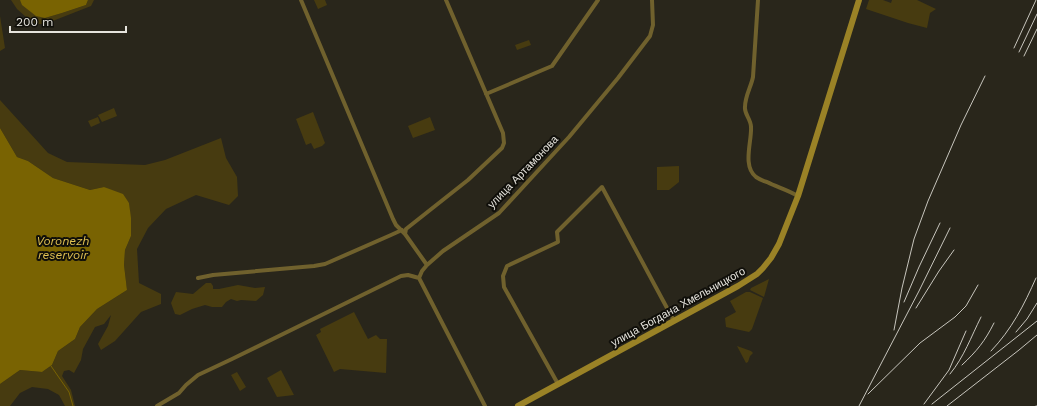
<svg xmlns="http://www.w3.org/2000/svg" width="1037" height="406" font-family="'Work Sans',sans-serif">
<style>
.green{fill:#473b10}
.water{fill:#796302}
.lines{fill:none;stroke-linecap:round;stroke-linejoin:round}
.stream{stroke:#796302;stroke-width:1}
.minor{stroke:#70612d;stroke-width:4}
.secondary{stroke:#9a8226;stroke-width:6}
.rail{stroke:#c7c5bd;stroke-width:1}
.labels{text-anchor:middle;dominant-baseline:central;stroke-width:4;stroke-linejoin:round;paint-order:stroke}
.street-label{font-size:11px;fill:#e6e4dd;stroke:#100f0a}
.water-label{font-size:12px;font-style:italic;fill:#e0c052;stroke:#100f0a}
</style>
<rect width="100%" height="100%" fill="#29261b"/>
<path class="green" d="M11,0H20L45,18L62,13L86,5L88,0H94L91,6L45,24H34L17,9Z
M314,0H325L327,5L318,9Z
M869,0H883L891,3L892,0H917L936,9L930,13L927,28L908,23L866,9Z
M0,16L5,48L0,51Z
M529,40L531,45L517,50L515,45Z
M0,100L48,153L67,162L145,165L165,160L221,138L226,158L237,177L238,196L229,205L196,195L166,209L148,228L137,249L139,283L161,294V304L141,312L115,341L101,350L98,344L108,326L111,315L104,324L95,327L83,349L81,360L74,373L69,370L64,371L62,376L71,390L75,406H65L59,395L48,389L32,387L20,393L10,406H0V384L20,370L42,372L52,365L58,351L75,339L80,327L97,309L127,290L124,265L125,250L131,236L129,203L104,187L90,190L53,178L28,161L17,157L0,128Z
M114,108L117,116L102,122L98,115Z
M313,112L325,143L322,146L314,149L311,143L306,145L296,119Z
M98,117L100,123L91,127L88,121Z
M430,117L435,130L413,138L408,126Z
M679,166V182L669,190H657V167Z
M769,279L764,297L750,290L751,288Z
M206,283H211L213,286V289H219L238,285L255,288L265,287L263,295L256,301L241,300L237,301L231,299L226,302L222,307H212L205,305L192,309L180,315L175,314L171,303L176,292L193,294Z
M746,292H750L763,298L752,329L749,332L726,327L725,318L736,312L730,301Z
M354,312L368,339L376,335L380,339H387L386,373L340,369L334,372L316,335L321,332L320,329Z
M737,346L751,351L753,353L750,356L748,362L746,363Z
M281,370L294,395L277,397L267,378Z
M237,372L246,387L240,391L231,375Z"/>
<path class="water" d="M20,0H88L86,5L62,13L45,18L36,16L22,5Z
M0,128L17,157L28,161L53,178L90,190L104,187L123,194L129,203L131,218V236L125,250L124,265L127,290L97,309L80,327L75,339L58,351L52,365L42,372L20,370L0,384Z"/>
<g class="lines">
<path class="stream" d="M51,366L69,392L73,406"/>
<path class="minor" d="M301,0L393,219L396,225L405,234L427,265
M758,0L753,77C751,87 745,96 745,107C744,114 751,119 751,127C752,141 742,166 756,177C759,179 763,181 767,182C777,187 788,190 798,196
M486,94L552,66L598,0
M405,234L406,229L468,180L502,148L504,143L503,133L446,0
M198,278L213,275L314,266L325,264L391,235L402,230
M558,384L504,287L503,276L507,266L558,242L557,232L602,187L674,321
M157,406L179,393L186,385L198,375L232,359L401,276L408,275L419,278
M485,406L419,278L422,271L427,265L443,251L499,213L569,137L618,78L650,36L653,25L652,0"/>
<path class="secondary" d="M518,406L738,286L757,274L763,268L771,258L779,244L798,196L859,0"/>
<path class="rail" d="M1014,48L1036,0
M1019,52L1037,14
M1024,56L1037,29
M904,302L919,267L940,223
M916,308L939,271L954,250
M894,330L902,288L914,239L928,201L961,125L985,76
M1016,332L1027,319L1037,303
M991,351C1012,329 1024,305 1036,278
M962,365C977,351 985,341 994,323
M950,374C964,357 971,337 981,317
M868,394L920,343L955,317L966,306L978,285
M924,404L949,370L966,331
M932,404L1037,321
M859,406L919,291L950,228
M947,406L1019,350L1037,335
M1036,406H1037"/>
</g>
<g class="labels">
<g class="street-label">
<text transform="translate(523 172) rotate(-46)">улица Артамонова</text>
<text transform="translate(678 307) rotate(-29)">улица Богдана Хмельницкого</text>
</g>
<g class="water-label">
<text x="63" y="241">Voronezh<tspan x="63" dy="14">reservoir</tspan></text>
</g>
</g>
<path d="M10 26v6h116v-6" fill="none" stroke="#e6e4dd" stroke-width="2"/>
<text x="16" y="26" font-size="12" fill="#e6e4dd" stroke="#100f0a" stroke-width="3" paint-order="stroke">200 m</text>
</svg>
